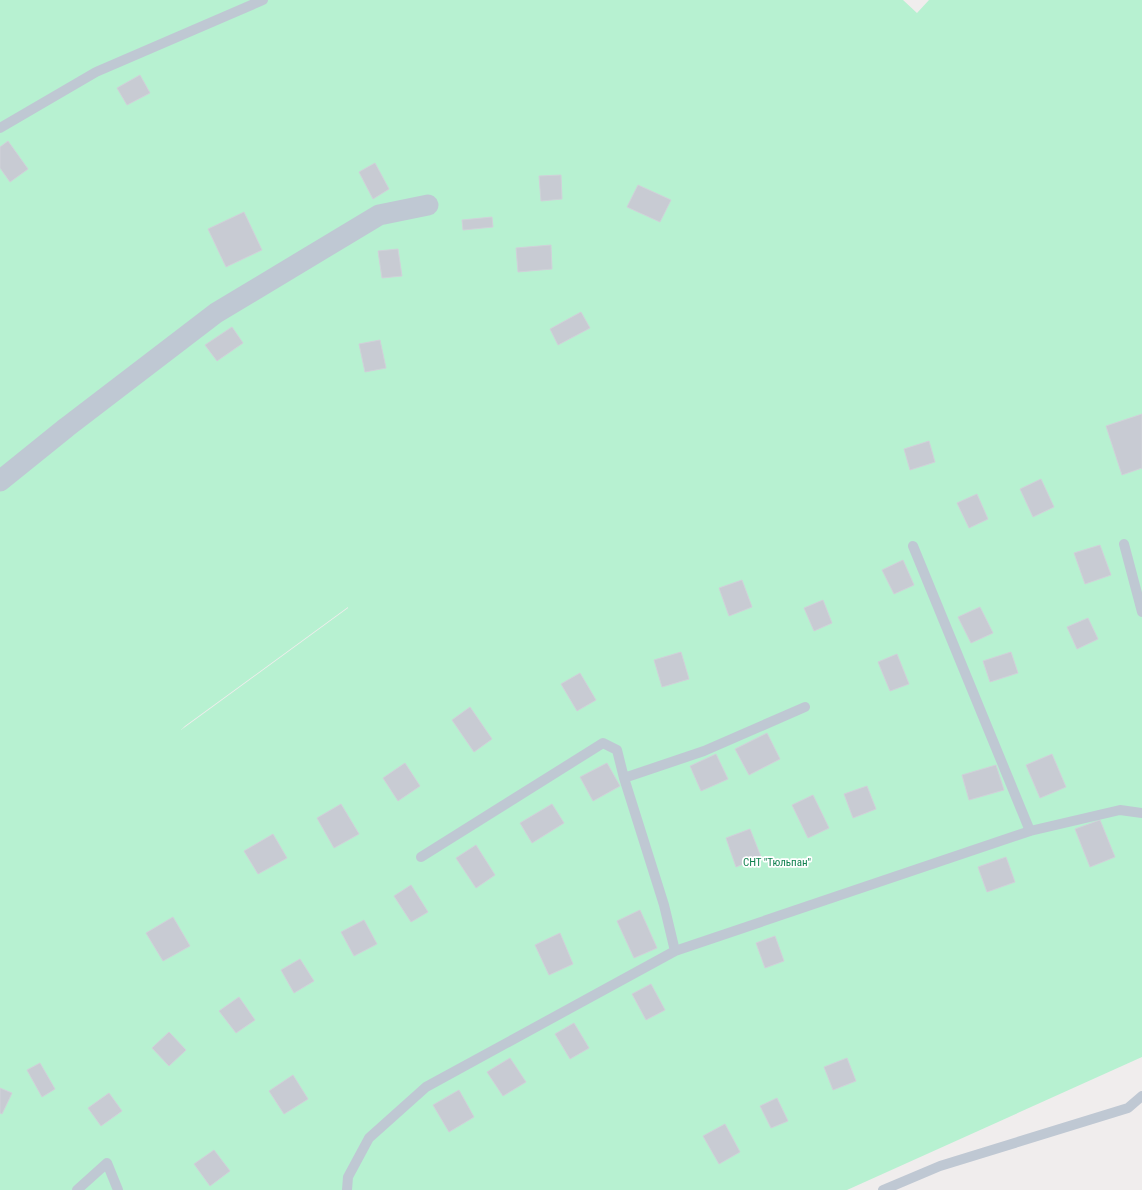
<svg xmlns="http://www.w3.org/2000/svg" width="1142" height="1190" font-family="'Roboto Condensed',sans-serif">
<style>
.green{fill:#b7f1d1;fill-rule:evenodd}
.building{fill:#c8cbd3;stroke:#d0d2d9}
.lines{fill:none;stroke-linecap:round;stroke-linejoin:round}
.service{stroke:#bfc8d3;stroke-width:10}
.minor{stroke:#bfc8d3;stroke-width:21}
.labels{text-anchor:middle;dominant-baseline:central;stroke-width:3.5;stroke-linejoin:round;paint-order:stroke}
.park-label{font-size:11px;fill:#10814f;stroke:#fff}
</style>
<rect width="100%" height="100%" fill="#f0eded"/>
<path class="green" d="M0,0H903L917,13L929,0H1142V1057L847,1190H0ZM348,607V608L181,730L185,726Z"/>
<path class="building" d="M140,75L150,93L127,105L117,88Z
M8,141L28,169L10,182L0,168V147Z
M375,163L389,189L373,199L359,172Z
M561,175L562,199L541,201L539,176Z
M638,185L671,200L660,222L627,207Z
M244,212L262,250L226,267L208,229Z
M492,217L493,227L463,230L462,220Z
M551,245L552,269L518,272L516,248Z
M398,249L402,276L382,278L378,251Z
M581,312L590,328L558,345L550,329Z
M232,327L243,343L217,361L205,345Z
M380,340L386,368L365,372L359,344Z
M1142,414V468L1122,475L1106,426Z
M929,441L935,462L910,470L904,449Z
M1041,479L1054,507L1033,517L1020,489Z
M977,494L988,519L969,528L957,503Z
M1100,545L1111,575L1085,584L1074,553Z
M903,560L914,585L894,594L882,570Z
M742,580L752,607L729,616L719,588Z
M823,600L832,623L814,631L804,608Z
M980,607L993,633L971,643L958,617Z
M1088,618L1098,639L1077,649L1067,627Z
M681,652L689,679L662,687L654,660Z
M1011,652L1018,673L990,682L983,661Z
M897,654L909,684L890,691L878,662Z
M580,673L596,700L577,711L561,684Z
M470,707L492,739L474,752L452,720Z
M767,733L780,759L749,775L735,749Z
M716,754L728,779L701,791L690,766Z
M1052,754L1066,787L1040,798L1026,765Z
M405,763L420,786L398,801L383,778Z
M607,763L620,786L593,801L580,777Z
M996,765L1004,790L969,800L962,775Z
M867,786L876,809L853,818L844,794Z
M813,795L829,828L808,838L792,805Z
M341,804L359,834L334,848L317,818Z
M552,804L564,823L532,843L520,823Z
M1100,820L1115,857L1090,867L1075,829Z
M750,829L761,857L736,867L726,838Z
M273,834L287,858L258,874L244,851Z
M476,845L495,875L476,888L456,858Z
M1006,857L1015,882L987,892L978,867Z
M411,885L428,912L411,922L394,896Z
M640,910L657,948L634,958L617,921Z
M173,917L190,946L163,961L146,933Z
M364,920L377,944L354,956L341,932Z
M560,933L573,964L549,975L535,945Z
M775,936L784,961L765,968L756,943Z
M300,959L314,981L294,993L281,970Z
M651,984L665,1010L646,1020L632,994Z
M239,997L255,1020L236,1033L219,1011Z
M574,1023L589,1048L570,1059L555,1034Z
M169,1032L186,1050L169,1066L152,1048Z
M510,1058L526,1082L503,1096L487,1072Z
M847,1058L856,1081L833,1090L824,1067Z
M40,1063L55,1089L42,1097L27,1070Z
M293,1075L308,1099L284,1114L269,1091Z
M0,1088L12,1093L2,1114L0,1113Z
M459,1090L474,1117L449,1132L433,1105Z
M109,1093L122,1111L101,1126L88,1108Z
M777,1098L788,1121L771,1128L760,1106Z
M725,1124L740,1152L719,1164L703,1136Z
M214,1150L230,1171L210,1186L194,1164Z"/>
<g class="lines">
<path class="service" d="M0,128L96,72L263,0
M1124,544L1142,612
M913,546L1030,831
M624,778L704,751L805,707
M421,857L603,743L617,750L624,778L664,905L675,951
M77,1190L107,1163L118,1190
M347,1190L348,1177L369,1138L426,1087L675,951L1030,831L1120,810L1142,813
M883,1190L940,1166L1128,1108L1142,1096"/>
<path class="minor" d="M0,481L67,427L216,313L379,215L428,205"/>
</g>
<g class="labels">
<g class="park-label">
<text x="777" y="862">СНТ "Тюльпан"</text>
</g>
</g>
</svg>
